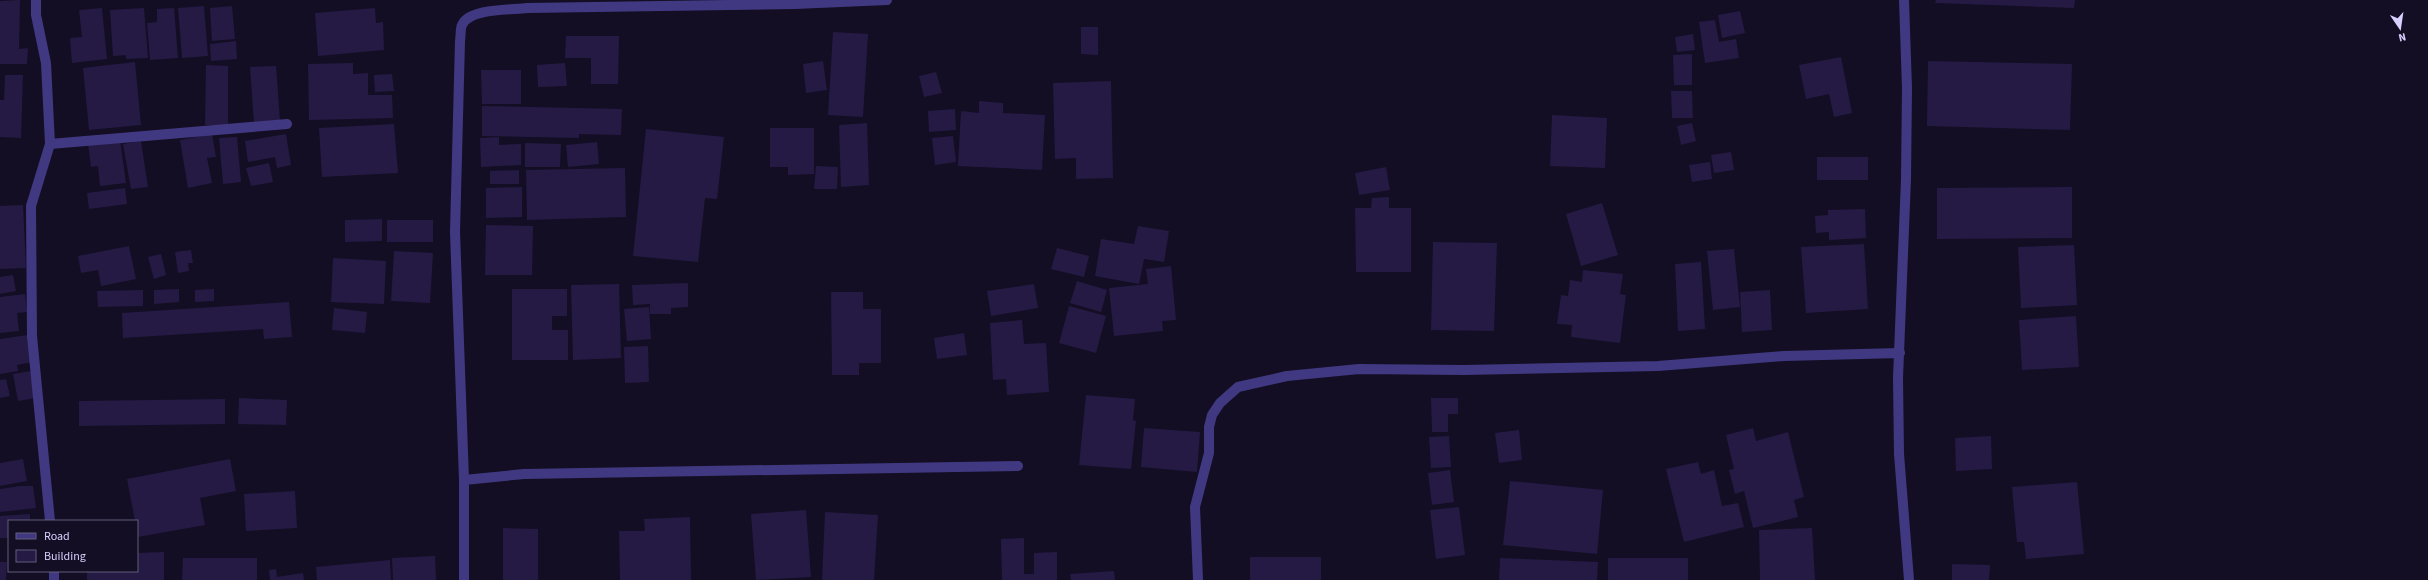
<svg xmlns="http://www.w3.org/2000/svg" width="2428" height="580" font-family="'Source Sans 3',sans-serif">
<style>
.building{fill:#251a44}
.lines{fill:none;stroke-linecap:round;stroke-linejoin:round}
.minor{stroke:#403982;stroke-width:10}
</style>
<rect width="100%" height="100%" fill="#130e23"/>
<path class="building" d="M20,0L19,49L28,48L27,64H0V1Z
M1936,0H2075L2074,8L1935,3Z
M204,6L208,56L182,58L178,8Z
M232,6L235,39L212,41L210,8Z
M102,8L107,59L72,63L70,38L82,37L79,10Z
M144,8L148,58L126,59V55L113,56L110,10Z
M174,8L178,58L150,60L147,23L157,22V9Z
M375,8L376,23L383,22L384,50L318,56L315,13Z
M1740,11L1745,33L1722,38L1718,15Z
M1715,20L1719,42L1736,39L1739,58L1705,63L1699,22Z
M1081,27H1098V55L1081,54Z
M833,32L868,34L863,117L828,115Z
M1693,34L1695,50L1677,52L1675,37Z
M566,36H619L618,84H591V58H565Z
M236,41L237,59L211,61L210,44Z
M1692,54V85H1674L1673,55Z
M1841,57L1852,113L1834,117L1829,94L1806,99L1799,65Z
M823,61L827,90L806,93L803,64Z
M1928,61L2072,64L2070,130L1927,126Z
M135,62L141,125L89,130L83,68Z
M353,63V74L368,73V95H392L393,118L309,120L308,64Z
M565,63L567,86L538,87L537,65Z
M206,65L228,66V125H205Z
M276,66L280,121L254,123L250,67Z
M481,70H521V104H482Z
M936,72L942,93L924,97L919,76Z
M392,74L394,91L375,92L374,75Z
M5,75H23L21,138L0,137V100H4Z
M1111,81L1113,178L1076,179V158L1055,159L1053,83Z
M1671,91H1692L1693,118H1672Z
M979,101L1003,103V113L1045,115L1042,170L958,166L961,111L979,113Z
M482,106L622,109L621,135L579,134V138L482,136Z
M955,109L956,130L929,132L928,111Z
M1552,115L1607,118L1605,168L1550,166Z
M867,123L869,185L841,187L839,125Z
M1692,123L1696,141L1681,145L1677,126Z
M394,124L398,173L322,177L319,128Z
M770,128H814V174L788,175V167H770Z
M646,129L724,137L717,199L705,198L698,262L633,256Z
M212,134L216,157L207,158L212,183L188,188L180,140Z
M286,134L291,165L277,168L275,157L248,162L245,141Z
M953,136L956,162L935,165L932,138Z
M237,137L241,182L223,184L219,138Z
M499,137V145L521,144V165L481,167L480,138Z
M120,140L126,183L100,186L98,166L91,167L88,144Z
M141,141L148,187L131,189L123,144Z
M597,142L599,164L568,167L566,145Z
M525,143L561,144L560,167H525Z
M1731,152L1734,170L1714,173L1711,155Z
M1817,157H1868V180H1817Z
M1710,162L1712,179L1692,182L1689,165Z
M269,163L273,182L251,186L246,168Z
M816,166L838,167L837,189H814Z
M1386,167L1390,190L1359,195L1355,173Z
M625,168L626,217L527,220L526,170Z
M519,170V184H490V171Z
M522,187V217L486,218V188Z
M2072,187V238L1937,239V188Z
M125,188L127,204L89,209L87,193Z
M1389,197V208H1411V272H1356L1355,208H1371L1372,198Z
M1602,203L1618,255L1581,266L1566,214Z
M23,205L26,268L0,269V206Z
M1865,209L1866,238L1829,240V232L1816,233L1815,216L1828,215V210Z
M382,219V241L345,242V220Z
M387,220H433V242H387Z
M486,225L533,226L532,275H485Z
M1138,226L1169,231L1164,262L1144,259L1139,284L1095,276L1101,239L1134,244Z
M1433,242L1497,243L1494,331L1431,330Z
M1864,244L1868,309L1806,313L1801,247Z
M2074,245L2077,305L2021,308L2018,247Z
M129,246L136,279L101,286L98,270L81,273L78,256Z
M1057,248L1089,256L1084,277L1051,269Z
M1734,249L1740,307L1713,310L1707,251Z
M191,250L193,263H188L189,271L178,273L175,252Z
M394,251L433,253L430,303L391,301Z
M161,254L166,275L154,279L148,257Z
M333,258L386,261L384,304L331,302Z
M1701,262L1705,329L1678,331L1675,264Z
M1171,266L1176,320L1162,321L1163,331L1114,336L1109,288L1148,284L1146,269Z
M1583,270L1623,274L1620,294L1626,295L1620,343L1571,337L1572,325L1557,324L1561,295L1568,296L1570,280L1582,282Z
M13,275L16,291L0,294V277Z
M1077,281L1107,290L1101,312L1070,303Z
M688,283V307L671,308V314H650V304L633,305L632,285Z
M619,284L621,358L573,360L571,285Z
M1034,284L1038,308L991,316L987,291Z
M179,289V302L154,304V290Z
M214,289V301L195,302V290Z
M512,289H567V316H552V330H568V360H512Z
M143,290V306L98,307L97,291Z
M1770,290L1772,330L1742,332L1740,292Z
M831,292H863V309H881V363H859V375H832Z
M25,294L27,312L17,313L19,331L0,333V297Z
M289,302L292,337L264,339L263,329L123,338L122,313Z
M1069,306L1106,316L1096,353L1059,343Z
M649,307L651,339L627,341L624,309Z
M334,308L367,312L365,333L332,330Z
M2076,316L2079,367L2022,370L2019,320Z
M1022,320L1024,344L1046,343L1049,392L1007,395L1006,379L993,380L990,323Z
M964,333L967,355L937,359L934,338Z
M28,335L32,362L17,365L18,371L0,374V339Z
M648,346L649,382L625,383L624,347Z
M31,371L35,398L18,401L13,374Z
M6,379L10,396L0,398V380Z
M1086,395L1135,399L1133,420L1136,421L1131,469L1079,465Z
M239,398L287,400L286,425L238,424Z
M1431,398H1458V414H1448V432H1432Z
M225,399V424L79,426V401Z
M1144,428L1200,432L1197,472L1141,467Z
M1753,428L1756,441L1788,432L1804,497L1794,500L1798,517L1753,528L1744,491L1735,494L1729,470L1734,469L1726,435Z
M1519,430L1522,460L1499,463L1495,433Z
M1449,436L1451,467L1431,468L1429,437Z
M1991,436L1992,469L1956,471L1955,438Z
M23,459L27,481L0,486V463Z
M230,459L236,491L200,498L205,525L138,537L137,521H135L127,479Z
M1698,462L1701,474L1714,470L1722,506L1738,503L1744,527L1684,542L1666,469Z
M1450,470L1454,502L1432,505L1428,473Z
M1510,481L1603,490L1597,554L1503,545Z
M2077,482L2084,554L2026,559L2024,542H2017L2012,487Z
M20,486H33L36,508L0,512V489Z
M295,491L297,528L246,531L244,494Z
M1459,507L1465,555L1436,559L1430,510Z
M806,510L811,577L756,580L751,514Z
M825,512L878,515L874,580H822Z
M30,514V521H9V538H0V516Z
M690,517L691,580H620L619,531H645L644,519Z
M503,528L538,529V580H503Z
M1812,528L1815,580H1760L1759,530Z
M1024,538V574H1034V553L1057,552V580H1002L1001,539Z
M164,552V580H87V571H137V553Z
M435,556L436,580H393L392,558Z
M1250,557H1321V580H1250Z
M183,558H257V580H182Z
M1500,558L1598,562L1597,580H1499Z
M1608,558H1688V580H1608Z
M390,560L391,580H317L316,567Z
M0,562H7L6,580H0Z
M1952,564L1990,565L1989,580H1952Z
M276,569L277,577L303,573L304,580H270L269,570Z
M1114,571L1115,580H1071L1070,574Z"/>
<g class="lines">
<path class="minor" d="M36,0V15L46,63L50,144L31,206L32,336L50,521
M1904,0L1907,88L1906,179L1898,378L1899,454L1909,580
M50,144L287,124
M464,480L524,474L1018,466
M54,571V580
M464,580V480L455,232L460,41C461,36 460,29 462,25C469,8 511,10 527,8L795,4L887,0
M1198,580L1195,507L1209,453V427L1212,415L1220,403L1238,387L1287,376L1359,369L1464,370L1658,366L1784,356L1900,353"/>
</g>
<rect x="8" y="520" width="130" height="52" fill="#130e23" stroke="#625c7b"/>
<rect x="16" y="533" width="20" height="6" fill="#403982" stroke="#625c7b"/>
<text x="44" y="540" font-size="12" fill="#d8d0ff">Road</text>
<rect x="16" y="550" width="20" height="12" fill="#251a44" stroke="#625c7b"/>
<text x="44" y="560" font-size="12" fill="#d8d0ff">Building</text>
<g transform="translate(2400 28) rotate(167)" stroke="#130e23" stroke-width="3" paint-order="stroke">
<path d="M0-3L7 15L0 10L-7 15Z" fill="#d8d0ff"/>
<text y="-6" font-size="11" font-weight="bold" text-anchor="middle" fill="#d8d0ff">N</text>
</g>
</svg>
